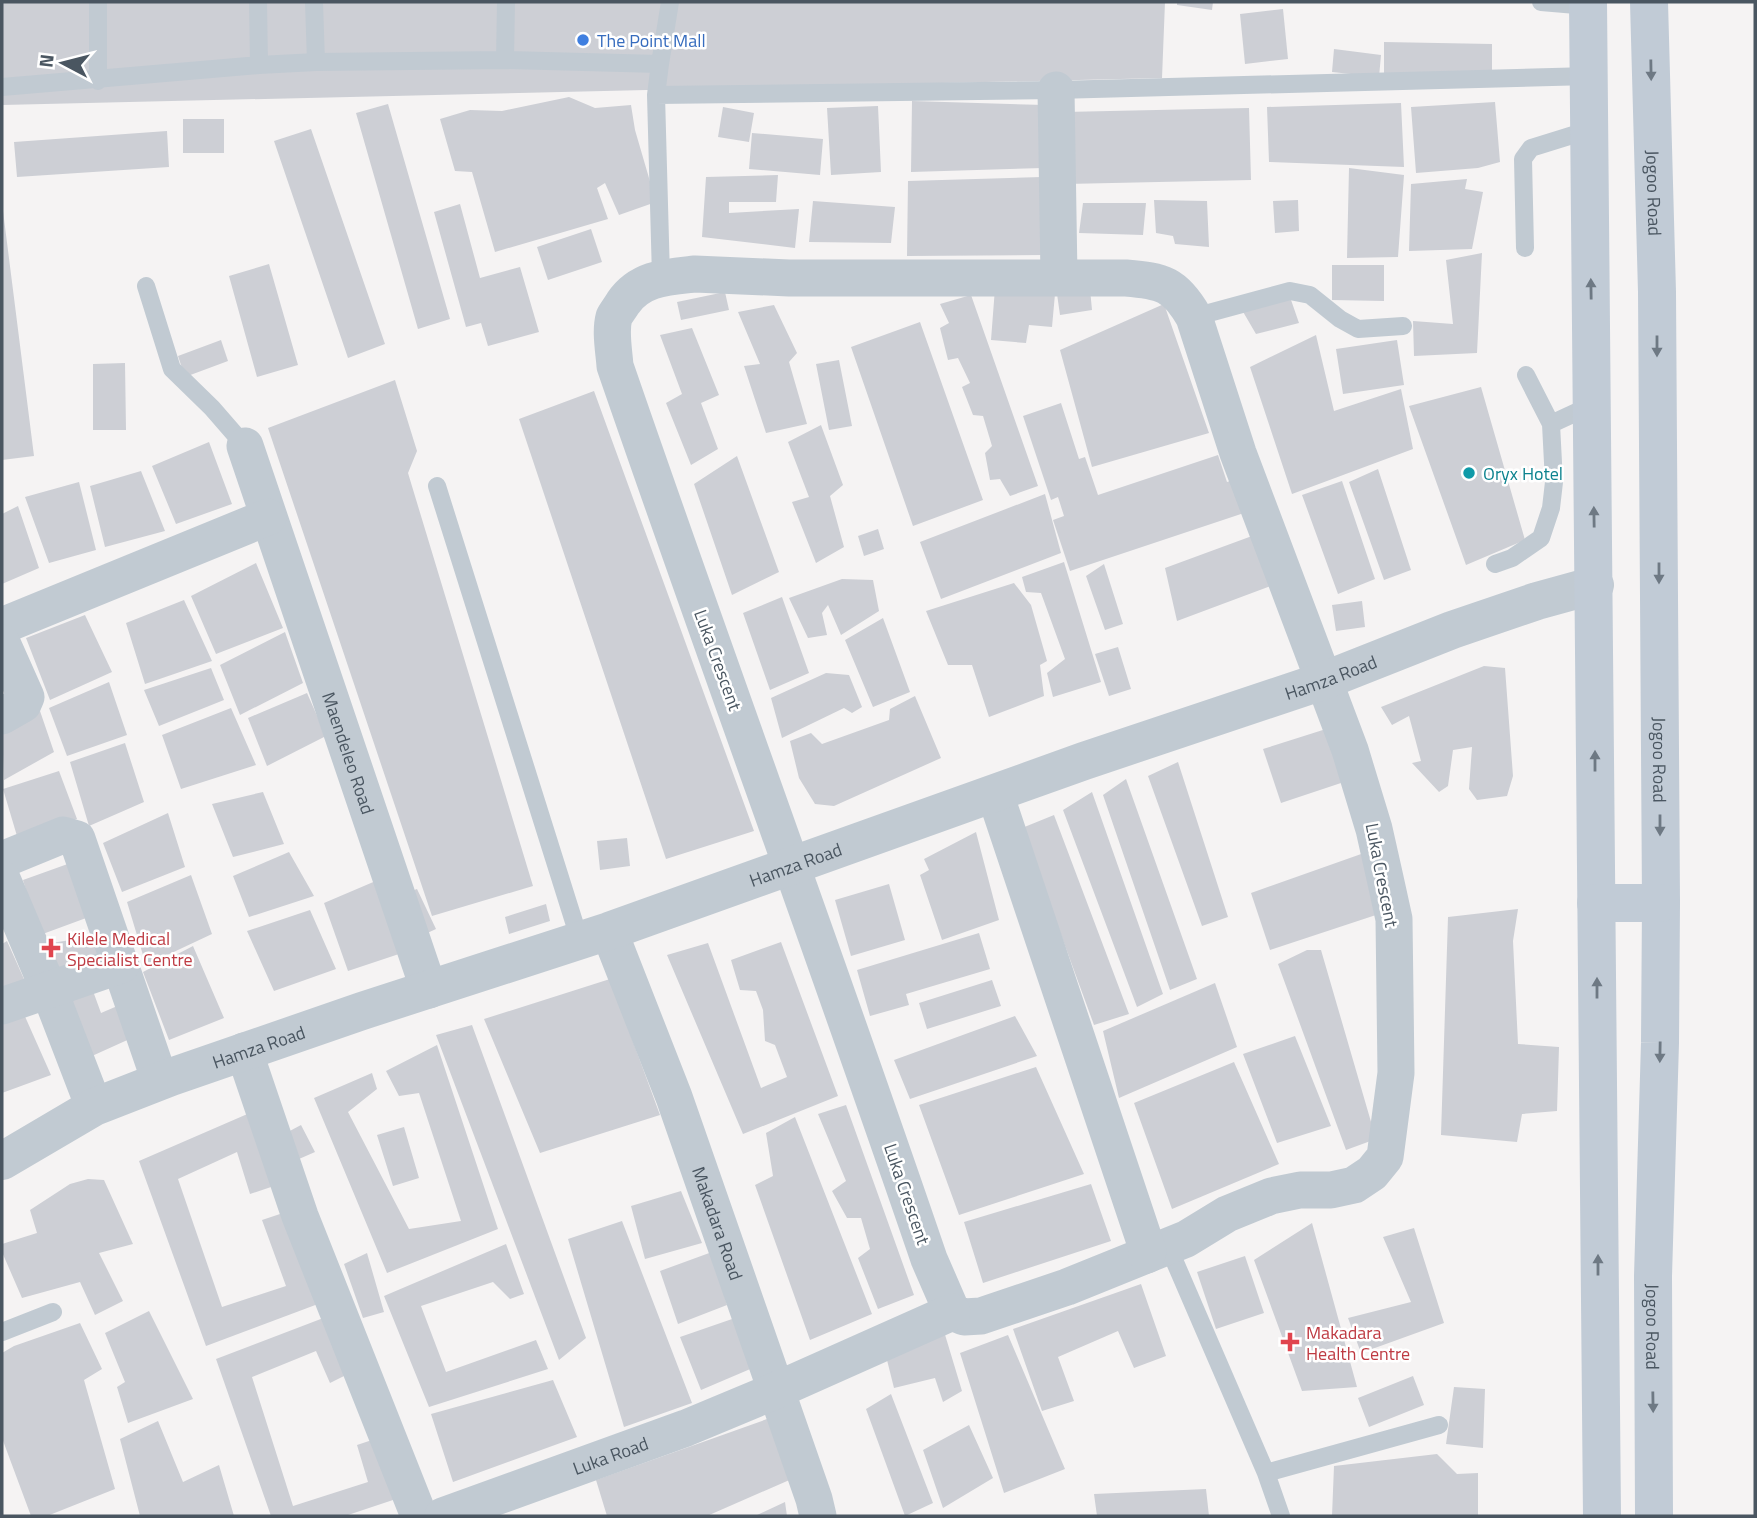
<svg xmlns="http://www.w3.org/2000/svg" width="1757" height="1518" font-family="'Titillium Web',sans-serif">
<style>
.building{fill:#cdcfd5}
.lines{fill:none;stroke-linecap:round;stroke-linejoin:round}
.service{stroke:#c1cad2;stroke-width:18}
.minor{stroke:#c1cad2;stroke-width:37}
.tertiary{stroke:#c1cad2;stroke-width:38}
.secondary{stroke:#c1cbd6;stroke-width:38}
.oneway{fill:#6e7984}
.shop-dot{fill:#3f7fe0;stroke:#fff;stroke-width:2.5}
.culture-dot{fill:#0f9aa8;stroke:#fff;stroke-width:2.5}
.health-dot{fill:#e0444e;stroke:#fff;stroke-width:2.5}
.labels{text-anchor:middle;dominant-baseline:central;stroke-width:5;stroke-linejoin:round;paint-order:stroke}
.shop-label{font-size:18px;fill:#366cbe;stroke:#fff;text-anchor:start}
.street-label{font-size:18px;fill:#4a5661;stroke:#fff}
.culture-label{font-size:18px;fill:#0d838f;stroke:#fff;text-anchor:start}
.health-label{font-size:18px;fill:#be3a42;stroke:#fff;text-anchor:start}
</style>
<rect width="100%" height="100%" fill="#f5f3f3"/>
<path class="building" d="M2,2H1165L1162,78L2,105Z
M1177,2H1213L1212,10L1177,5Z
M1283,9L1288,59L1245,64L1240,14Z
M1384,42L1492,44V76L1384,74Z
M1334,49L1381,55L1379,77L1332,72Z
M569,97L595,108L631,105L635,130L656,202L619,215L605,183L597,188L608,219L495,252L472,172L455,171L440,119L470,110L502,111Z
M912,101L1045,105L1043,168L911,172Z
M1495,102L1500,162L1478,168L1416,173L1411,107Z
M1401,103L1404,167L1269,162L1267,107Z
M388,104L450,319L418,329L356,113Z
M878,106L881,172L831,175L827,108Z
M723,107L754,113L749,142L718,137Z
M1249,108L1251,180L1066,184L1064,112Z
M183,119H224V153H183Z
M311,129L385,344L348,358L274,141Z
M167,131L169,167L17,177L14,142Z
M752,133L823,139L820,175L749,169Z
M1349,168L1404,175L1398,257L1347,258Z
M778,175L776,202H729V213L799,209L795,248L702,237L706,177Z
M1042,177L1043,255L907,256L908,181Z
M1467,179L1465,189L1483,192L1472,249L1409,251L1411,184Z
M1154,200L1207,201L1209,247L1175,244L1173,236L1156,233Z
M1298,200L1299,231L1275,233L1273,201Z
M813,201L895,207L891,243L809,242Z
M2,203L34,456L2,460Z
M1083,203H1146L1143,235L1079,233Z
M460,204L480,278L520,267L539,332L488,346L481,323L466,327L434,212Z
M591,229L602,262L548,280L537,247Z
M1482,253L1477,353L1414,356L1413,321L1453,324L1446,260Z
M269,264L298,365L257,377L229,276Z
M1332,265H1384V301L1332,300Z
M995,288L1055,294L1052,327L1029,325L1026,343L991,340Z
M1090,289L1092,310L1060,315L1057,294Z
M725,292L729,310L681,320L677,302Z
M971,295L1038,486L1010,496L1000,479L990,480L985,453L992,446L983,416L973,415L962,387L970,383L958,358L948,360L940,328L949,323L940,304Z
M1290,297L1299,323L1256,334L1242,310Z
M1164,304L1209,433L1092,467L1060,350Z
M774,305L797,353L789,362L807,424L766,433L744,366L760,364L738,312Z
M920,322L983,500L913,526L851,347Z
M692,328L719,395L701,403L718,449L691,465L666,403L682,394L660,335Z
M1316,335L1334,411L1401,389L1413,449L1292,494L1250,367Z
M221,340L228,361L185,377L178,356Z
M1397,340L1404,385L1343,394L1336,349Z
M839,360L852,426L829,430L816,364Z
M125,363L126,430H93V364Z
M395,380L417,451L408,473L533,886L432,916L268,428Z
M1481,387L1525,540L1466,565L1409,406Z
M594,391L754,831L666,859L519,419Z
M1061,403L1079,459L1085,457L1098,495L1218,455L1227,482L1233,480L1244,513L1070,571L1053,520L1064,516L1058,497L1051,500L1023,416Z
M821,425L843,485L830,496L844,547L816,563L792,502L809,497L788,442Z
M209,442L232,504L176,524L152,466Z
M737,456L779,572L732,595L694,484Z
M1378,469L1411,570L1384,580L1349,482Z
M141,471L165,531L105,547L90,486Z
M1342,481L1375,579L1338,594L1302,495Z
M79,482L96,550L49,563L25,497Z
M1045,494L1061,553L941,599L920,542Z
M18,506L39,568L2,584V514Z
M878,529L884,549L864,556L858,536Z
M1252,536L1273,585L1177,621L1165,568Z
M1064,562L1101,682L1053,697L1047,673L1065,659L1041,593L1026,592L1022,577Z
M256,563L283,628L216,654L191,596Z
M1104,564L1123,624L1105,630L1086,576Z
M842,579L873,580L879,611L841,635L828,605L822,613L827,635L808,638L789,598Z
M1014,583L1031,605L1047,661L1040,665L1044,696L989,717L972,665H948L926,611Z
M782,597L809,673L770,690L743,613Z
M184,600L212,661L145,684L126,623Z
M1362,601L1365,627L1336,631L1332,605Z
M85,615L112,672L50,700L26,638Z
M883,618L910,692L873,707L845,640Z
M285,632L303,683L240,715L220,665Z
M1118,647L1131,689L1109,696L1095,654Z
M1484,666L1505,668L1513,776L1507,796L1477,800L1469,789L1472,747L1453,750L1448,786L1439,792L1412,763L1421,761L1409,716L1392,725L1381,707Z
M211,668L224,700L159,726L144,690Z
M826,673L849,675L862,707L852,713L844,708L782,738L771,698Z
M109,682L127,735L67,756L49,708Z
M307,693L326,736L267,766L248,718Z
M915,696L941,758L834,806L815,804L799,778L790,741L811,733L822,744L889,720L890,709Z
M231,708L256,765L181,789L162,735Z
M40,711L54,752L4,780L2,729Z
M1326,729L1344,782L1281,803L1263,749Z
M125,743L144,802L89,826L70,762Z
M1178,762L1228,917L1202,926L1148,776Z
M59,771L77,819L17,836L3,789Z
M1126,779L1197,979L1170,990L1103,795Z
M263,792L284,844L233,857L212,804Z
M1092,792L1163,994L1137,1007L1063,810Z
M168,813L185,867L122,892L103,843Z
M1054,815L1129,1014L1094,1025L1022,828Z
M976,832L999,920L942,940L920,875L929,870L924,859Z
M627,838L630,866L600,870L597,841Z
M289,852L314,896L249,917L233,876Z
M1364,853L1382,913L1270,950L1251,893Z
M76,861L97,914L40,935L23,880Z
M191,875L212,934L146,965L127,902Z
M378,880L405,952L348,971L324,903Z
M889,884L905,940L851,956L835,900Z
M417,889L436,929L423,935L403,894Z
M546,904L550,921L509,934L505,917Z
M1518,909L1513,941L1518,1044L1559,1047L1557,1111L1522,1114L1517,1142L1441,1135L1448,917Z
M310,910L336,969L274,991L247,931Z
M979,933L990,969L906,994L909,1005L870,1016L857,970Z
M102,935L111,964L48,977L39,945Z
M7,941L28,988L2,996V944Z
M781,942L838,1096L743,1134L667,955L708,943L761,1088L787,1077L775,1045L765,1041L763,1010L756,991L740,990L731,960Z
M193,946L224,1018L169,1040L143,972Z
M1307,950H1321L1376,1139L1346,1150L1278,964Z
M610,979L660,1115L540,1153L484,1019Z
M992,980L1001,1006L927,1029L919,1003Z
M1215,983L1237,1047L1119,1098L1103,1031Z
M93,991L101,1013L122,1004L134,1037L92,1056L69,998Z
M23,1012L51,1075L2,1093V1021Z
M1015,1016L1037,1056L910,1099L894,1060Z
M472,1025L586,1338L559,1360L436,1035Z
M1295,1036L1331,1126L1277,1143L1243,1054Z
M437,1045L498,1229L387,1273L314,1098L372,1073L377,1089L348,1112L409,1229L461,1221L419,1093L399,1096L386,1071Z
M1234,1062L1279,1164L1172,1209L1134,1103Z
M1036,1067L1084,1174L959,1215L919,1105Z
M846,1105L914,1295L878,1309L858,1258L870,1249L861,1218H847L832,1191L846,1181L818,1114Z
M252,1112L277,1185L250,1194L237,1152L178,1179L222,1307L286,1286L262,1220L289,1211L326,1301L206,1346L139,1161Z
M795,1117L872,1314L810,1340L755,1185L773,1176L766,1133Z
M301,1125L315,1152L299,1159L286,1133Z
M404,1127L419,1178L393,1186L377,1135Z
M88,1179L104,1180L133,1244L99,1253L123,1301L95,1315L80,1282L22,1298L2,1252V1244L37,1233L30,1210L70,1184Z
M1091,1184L1111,1241L983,1283L964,1222Z
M681,1191L702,1243L645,1259L631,1206Z
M622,1221L692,1403L624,1427L568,1239Z
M1312,1223L1357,1387L1302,1391L1254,1260Z
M1414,1228L1444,1323L1361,1353L1348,1318L1411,1302L1383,1237Z
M506,1244L524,1294L510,1299L493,1282L421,1306L446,1372L536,1340L548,1369L429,1407L384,1296Z
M712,1252L727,1305L678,1324L660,1271Z
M367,1253L384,1312L363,1318L344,1264Z
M1245,1256L1264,1313L1216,1329L1197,1272Z
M1141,1284L1166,1356L1134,1368L1118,1331L1058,1357L1074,1401L1042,1411L1013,1329Z
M149,1311L193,1399L128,1423L117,1387L125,1382L105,1333Z
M326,1317L350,1373L330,1383L316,1351L252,1377L293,1506L368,1482L357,1445L375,1439L402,1497L345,1516H271L216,1359Z
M735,1318L755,1367L701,1390L680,1337Z
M80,1323L102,1369L84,1380L115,1489L47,1516H31L2,1438V1353L14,1346Z
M943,1328L962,1391L943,1402L935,1378L894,1388L885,1352Z
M1008,1335L1065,1469L1004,1493L960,1353Z
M1413,1376L1424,1405L1369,1427L1358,1398Z
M553,1380L577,1437L453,1482L431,1414Z
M1454,1387L1485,1389L1483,1448L1446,1444Z
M891,1394L933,1503L905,1516L866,1409Z
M770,1418L794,1478L707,1516H607L596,1480Z
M158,1421L183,1482L219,1465L234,1516H140L120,1439Z
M969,1425L993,1478L943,1508L923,1450Z
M1437,1454L1457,1474L1478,1473V1516H1332L1334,1466Z
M1206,1489L1209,1516H1097L1094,1494Z
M785,1502L787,1516H755Z"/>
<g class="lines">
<path class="service" d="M314,2L316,62L505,60L506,2
M1541,2L1588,6
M505,60L660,64L670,2
M660,64L656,95L661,277
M259,65L316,62
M98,81V2
M2,87L259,65L258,2
M656,95L1056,90L1590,76
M1525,248L1523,159L1531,148L1589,130
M146,286L172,369L212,408L245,446
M1194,317L1290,291L1310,295L1340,319L1358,329L1403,326
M1526,375L1551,424
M437,486L580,941
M1495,564L1512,558L1541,538L1551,508L1554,482L1551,424L1592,405
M1168,1246L1266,1473L1281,1516
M2,1332L53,1312
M1266,1473L1439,1425"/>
<g class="minor">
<path d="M1056,90L1059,277"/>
<path d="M695,274L789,278H1126C1163,281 1175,284 1194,317L1238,453L1350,750L1374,829L1385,878L1394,919L1396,1073L1385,1157L1372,1173L1354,1185L1331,1190H1300L1271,1196L1227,1214L1186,1239L1067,1287L981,1316L964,1317L952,1312L929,1259C827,960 718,665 615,366C614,351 610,332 614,317C616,313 620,308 623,303C640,278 667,277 695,274Z"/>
<path id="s1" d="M245,446L429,990"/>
<path d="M2,626L268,517"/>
<path d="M2,643L26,697L23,704L2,716"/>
<path d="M995,794L1148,1251L1147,1255"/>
<path d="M2,860L63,835L77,839L160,1081"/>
<path d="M2,879L49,990L94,1107"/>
<path id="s2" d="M609,931L674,1097L814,1499L818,1516"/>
<path d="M2,1006L121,965"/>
<path d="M244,1051L300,1216L419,1516"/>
<path id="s3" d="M443,1516L686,1428L777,1390L952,1312"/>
</g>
<path class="tertiary" id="s4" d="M2,1161L94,1107L171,1077L362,1011L609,931L1084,761L1323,681L1452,630L1537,601L1595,585"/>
<g class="secondary">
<path d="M1588,2L1602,1516"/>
<path id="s5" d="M1649,2L1657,292L1661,903L1660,1043L1653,1276L1654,1516"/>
<path d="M1596,903H1661"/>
</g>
</g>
<defs><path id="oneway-solid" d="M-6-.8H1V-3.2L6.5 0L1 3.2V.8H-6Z" transform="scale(1.75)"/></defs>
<g class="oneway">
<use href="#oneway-solid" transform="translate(1651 70) rotate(89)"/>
<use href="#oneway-solid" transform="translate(1591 289) rotate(-91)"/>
<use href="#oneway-solid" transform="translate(1657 346) rotate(90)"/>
<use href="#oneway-solid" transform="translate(1594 517) rotate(-91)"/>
<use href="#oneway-solid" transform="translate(1659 573) rotate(90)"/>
<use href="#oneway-solid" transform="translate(1595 761) rotate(-90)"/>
<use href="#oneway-solid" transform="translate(1660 825) rotate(90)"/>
<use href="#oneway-solid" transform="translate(1597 988) rotate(-90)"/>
<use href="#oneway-solid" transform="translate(1660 1052) rotate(91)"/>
<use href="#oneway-solid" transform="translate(1598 1265) rotate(-90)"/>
<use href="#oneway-solid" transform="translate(1653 1402) rotate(89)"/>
</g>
<circle class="shop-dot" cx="583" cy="40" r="7"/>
<circle class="culture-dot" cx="1469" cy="473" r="7"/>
<g class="health-dot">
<path d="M47.5 937.5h7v7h7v7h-7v7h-7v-7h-7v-7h7z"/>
<path d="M1286.5 1331.5h7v7h7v7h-7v7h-7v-7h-7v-7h7z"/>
</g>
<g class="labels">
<g class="shop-label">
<text x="597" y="40">The Point Mall</text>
</g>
<g class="street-label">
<text stroke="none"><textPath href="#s5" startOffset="191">Jogoo Road</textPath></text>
<text transform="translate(718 660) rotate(70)">Luka Crescent</text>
<text stroke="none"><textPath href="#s4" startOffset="1416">Hamza Road</textPath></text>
<text stroke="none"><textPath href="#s1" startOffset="324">Maendeleo Road</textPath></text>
<text stroke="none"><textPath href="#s5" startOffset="758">Jogoo Road</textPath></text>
<text stroke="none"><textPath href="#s4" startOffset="849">Hamza Road</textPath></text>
<text transform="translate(1382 875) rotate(79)">Luka Crescent</text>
<text stroke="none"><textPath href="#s4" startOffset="282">Hamza Road</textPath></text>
<text transform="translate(907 1194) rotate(71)">Luka Crescent</text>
<text stroke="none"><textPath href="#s2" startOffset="312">Makadara Road</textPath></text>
<text stroke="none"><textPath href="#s5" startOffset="1325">Jogoo Road</textPath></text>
<text stroke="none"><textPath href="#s3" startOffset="178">Luka Road</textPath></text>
</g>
<g class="culture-label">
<text x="1483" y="473">Oryx Hotel</text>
</g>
<g class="health-label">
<text x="67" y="938">Kilele Medical<tspan x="67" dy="21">Specialist Centre</tspan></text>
<text x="1306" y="1332">Makadara<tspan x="1306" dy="21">Health Centre</tspan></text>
</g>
</g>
<rect width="1757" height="1518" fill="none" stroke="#4a5661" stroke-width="7"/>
<g transform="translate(63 63) rotate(277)" stroke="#ffffff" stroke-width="5" paint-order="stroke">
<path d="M0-5L12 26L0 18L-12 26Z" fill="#4a5661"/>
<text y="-10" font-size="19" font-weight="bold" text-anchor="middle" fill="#4a5661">N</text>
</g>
</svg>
